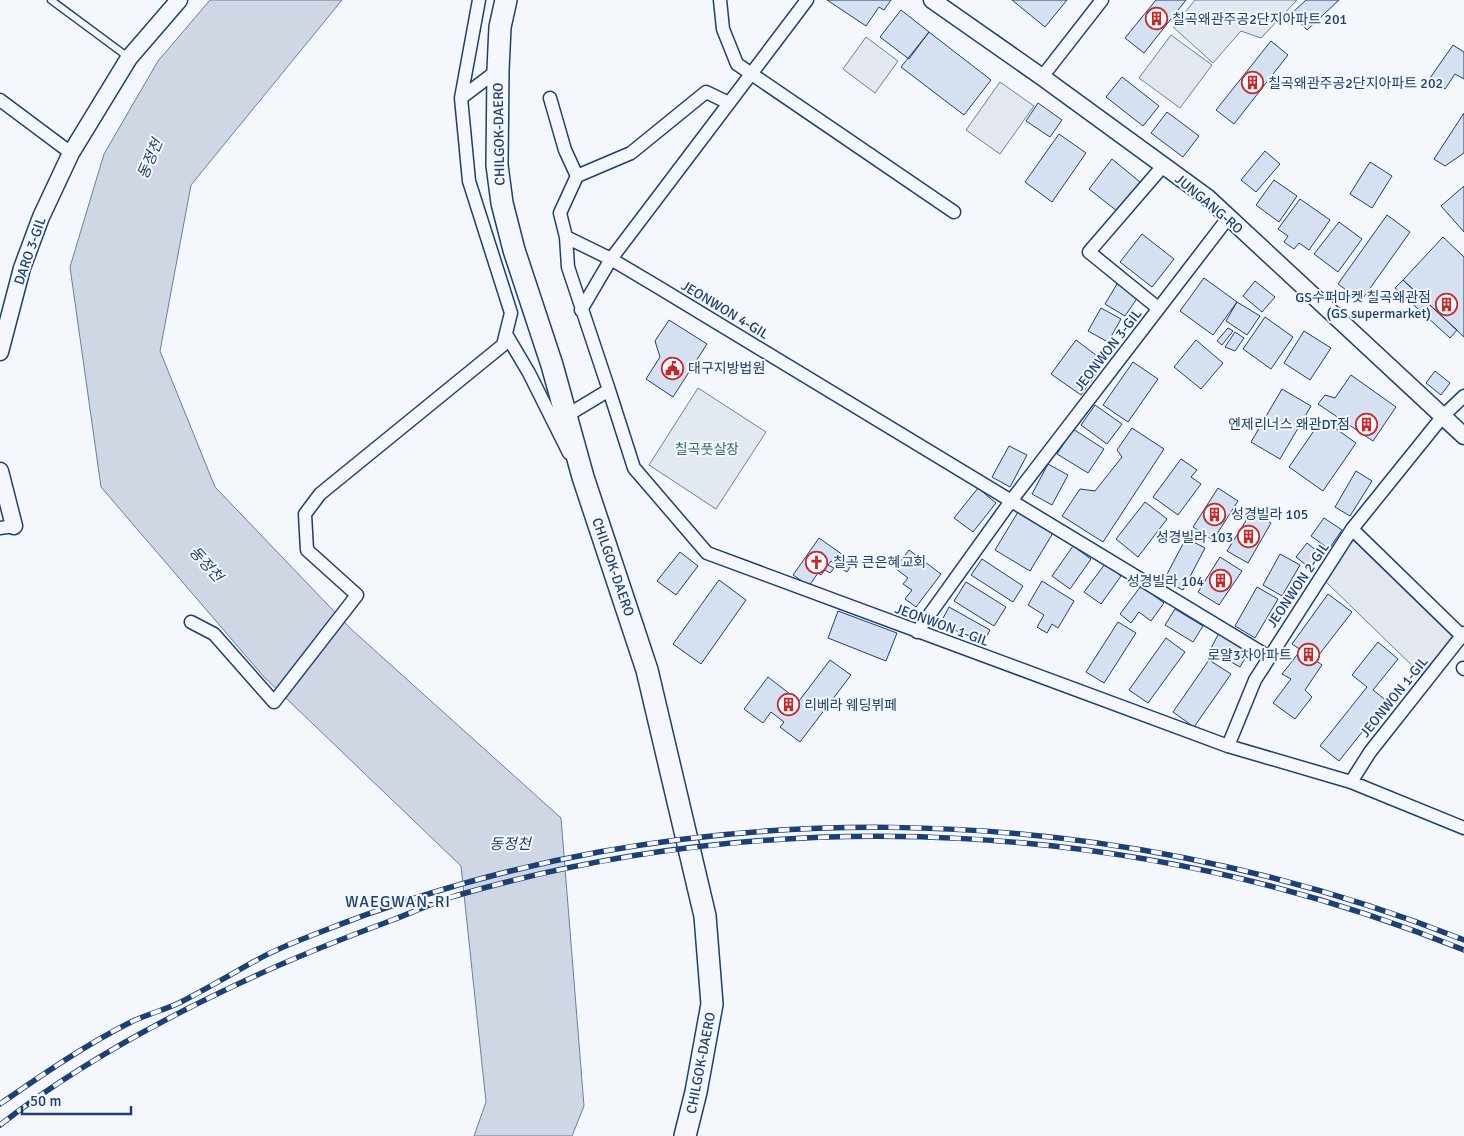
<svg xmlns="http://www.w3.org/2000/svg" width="1464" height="1136" font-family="Signika,'Noto Sans KR',sans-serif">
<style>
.green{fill:#e3e9f0;stroke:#687fa3}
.parking{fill:#e3e8f0;stroke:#687fa3}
.water{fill:#cfd7e4;stroke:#687fa3}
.building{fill:#d5e0f0;stroke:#1d3f73}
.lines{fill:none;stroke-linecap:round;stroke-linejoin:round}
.service-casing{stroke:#1d3f73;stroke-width:9}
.minor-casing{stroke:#1d3f73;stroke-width:15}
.tertiary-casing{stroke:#1d3f73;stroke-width:19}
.primary-casing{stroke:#1d3f73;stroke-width:24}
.service{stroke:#f4f7fb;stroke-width:6}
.minor{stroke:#f4f7fb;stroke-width:12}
.tertiary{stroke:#f4f7fb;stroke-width:16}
.primary{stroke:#f4f7fb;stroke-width:21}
.rail-casing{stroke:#1d3f73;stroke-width:5.5}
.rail{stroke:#f4f7fb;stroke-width:4;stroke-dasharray:11;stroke-linecap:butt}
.labels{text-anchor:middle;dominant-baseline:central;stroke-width:4;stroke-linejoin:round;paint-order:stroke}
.poi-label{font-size:14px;fill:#1d3f73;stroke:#f4f7fb;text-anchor:start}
.street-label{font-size:14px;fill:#1d3f73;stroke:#f4f7fb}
.park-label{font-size:14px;fill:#2c6c60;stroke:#f4f7fb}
.water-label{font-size:15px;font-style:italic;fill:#1d3f73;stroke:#f4f7fb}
.quarter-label{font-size:16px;letter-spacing:1px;fill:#1d3f73;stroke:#f4f7fb}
</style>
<rect width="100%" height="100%" fill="#f4f7fb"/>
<path class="green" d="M1195,0H1297L1261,38L1241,31L1213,63L1173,27Z
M698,388L766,432L716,509L649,465Z"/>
<path class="parking" d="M1171,35L1212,65L1180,108L1139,78Z
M866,37L898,61L875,93L843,69Z
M1000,82L1034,106L1000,154L966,130Z
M1352,529L1462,636L1427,680L1322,578Z"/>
<path class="water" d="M210,0H342L191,185L160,351L215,487L351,629L561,818L584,1106L572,1136H474L486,1102L461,866L264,677L101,487L70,267L104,154L158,61Z"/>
<path class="building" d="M827,0H891L884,10L879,7L866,26Z
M1012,0H1067L1045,27Z
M1156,0H1186L1144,53L1125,38Z
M1306,0H1339L1307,30L1292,13Z
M901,10L929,32L909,59L880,37Z
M929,32L991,80L964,115L901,67Z
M1271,41L1288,55L1234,124L1216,110Z
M1453,45L1464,52V79L1455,74L1445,89L1430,78Z
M1122,77L1159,106L1143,126L1106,97Z
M1038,103L1062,120L1050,137L1026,121Z
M1167,112L1199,136L1183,157L1151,133Z
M1464,113V153L1445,166L1434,159Z
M1059,134L1086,153L1052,202L1025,182Z
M1265,151L1280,164L1256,192L1241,180Z
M1112,159L1140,182L1117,211L1089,189Z
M1370,162L1392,176L1372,208L1350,194Z
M1274,180L1297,196L1279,222L1256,205Z
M1464,186V232L1441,206Z
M1300,199L1330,220L1309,250L1299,243L1294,249L1284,242L1288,236L1278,229Z
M1387,215L1410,232L1361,301L1338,284Z
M1339,222L1362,239L1338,272L1314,254Z
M1142,234L1174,259L1152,287L1120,262Z
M1443,237L1464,257V337L1403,280Z
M1204,278L1237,302L1213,335L1180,311Z
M1403,280L1457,330L1450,338L1395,288Z
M1255,281L1275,297L1262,312L1243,296Z
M1117,284L1138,297L1125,316L1105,304Z
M1237,302L1260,316L1247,335L1226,321Z
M1101,308L1121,319L1108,342L1088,331Z
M1265,317L1293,337L1271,369L1243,349Z
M669,320L707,344L673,397L646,379L660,357L655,341Z
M1228,328L1233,331L1222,345L1217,341Z
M1304,331L1331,348L1310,380L1284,363Z
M1235,332L1244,338L1235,351L1225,347Z
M1076,340L1105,362L1081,395L1051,374Z
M1196,340L1223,363L1201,389L1174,367Z
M1133,362L1158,379L1128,422L1103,405Z
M1435,371L1450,383L1441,395L1426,383Z
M1351,375L1396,407L1373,441L1318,404L1325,395L1335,398Z
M1282,389L1311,406L1280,459L1251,442Z
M1095,405L1122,424L1107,444L1081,425Z
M1322,419L1356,443L1323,491L1289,467Z
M1132,428L1164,449L1103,542L1062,516L1080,489L1095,491L1122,457L1117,450Z
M1073,429L1104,449L1088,473L1057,454Z
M1009,446L1027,455L1010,487L992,477Z
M1181,459L1197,470L1191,477L1201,484L1178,515L1153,497Z
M1048,464L1068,475L1052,505L1032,494Z
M1356,471L1372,481L1350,516L1335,507Z
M978,488L996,503L973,532L954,518Z
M1218,488L1238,501L1213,540L1193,527Z
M1145,502L1167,519L1138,557L1116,539Z
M1252,511L1271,523L1248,563L1227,551Z
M1018,512L1053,533L1030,571L995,550Z
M1324,518L1342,530L1329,549L1311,536Z
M819,538L853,562L847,572L831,561L828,565L834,568L830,573L825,570L821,575L818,573L809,586L793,575Z
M1186,538L1205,548L1183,590L1164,580Z
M1307,543L1322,555L1311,569L1296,557Z
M1073,546L1091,559L1070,589L1052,576Z
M909,550L941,574L916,607L905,599L912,590L903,584L908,578L895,568Z
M680,552L698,566L676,595L657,581Z
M1280,554L1300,565L1282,596L1263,585Z
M1220,557L1242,571L1219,605L1198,592Z
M982,559L1023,586L1013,602L971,575Z
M1105,564L1121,576L1101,604L1084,592Z
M719,580L746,600L701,664L673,644Z
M1042,581L1074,601L1058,628L1052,624L1047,633L1037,627L1044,615L1028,605Z
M966,582L1006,607L994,626L954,601Z
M1141,586L1164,603L1151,621L1139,612L1131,623L1120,614Z
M1257,587L1278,599L1255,638L1235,626Z
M1328,594L1352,612L1315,660L1322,665L1305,690L1312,697L1295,719L1273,703L1291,679L1282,674L1301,650L1292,644Z
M949,607L990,630L982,645L941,622Z
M1175,609L1203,626L1193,642L1165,625Z
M838,611L897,633L886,661L828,638Z
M1118,622L1136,633L1104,683L1086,672Z
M1219,633L1250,650L1240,667L1210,650Z
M1166,638L1185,652L1148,703L1129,690Z
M1378,642L1398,659L1373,690L1387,701L1339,761L1320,746L1367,687L1352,675Z
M830,660L851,675L800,742L780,727L784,722L771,712L763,723L744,709L768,677L799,701Z
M1209,660L1231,674L1194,727L1173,712Z"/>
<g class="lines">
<defs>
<path id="service" d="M51,0L128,57"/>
<path id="minor" d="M720,0L723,29L737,64L954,212
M1042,77L1102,0
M461,98L498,70
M550,98L565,150L577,176L631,153L706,92L729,103
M0,100L71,153
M566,237L611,259L658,287L1269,657
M1158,308L1089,252L1163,166
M581,310L611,259L807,0
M506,334L529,373L569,453
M609,390L634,468L707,553L1228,746L1351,782L1464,828
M566,416L609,390L568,267L566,237L560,213L577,176
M0,528L14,526
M1352,529L1462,636
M191,622L214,634L274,702L357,595L307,550L305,514L320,494L503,345L511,313L469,181L461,98L479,0
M917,632L1011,501L1228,218
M1463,668L1464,669
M1228,746L1255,680L1352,529L1443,416L1464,396
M1351,782L1370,752L1464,633"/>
<path id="tertiary" d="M932,0L1042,77L1208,198L1464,436
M0,352L22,268L41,217L71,153L129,58L179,0
M0,471L14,526"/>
<path id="primary" d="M506,0L500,27L498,70L497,165L502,203L514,250L552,365L583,477L647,670L705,916L712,1004L696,1092L685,1136"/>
</defs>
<use href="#service" class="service-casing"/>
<use href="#minor" class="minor-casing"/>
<use href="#tertiary" class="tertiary-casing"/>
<use href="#primary" class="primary-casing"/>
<use href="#service" class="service"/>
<use href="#minor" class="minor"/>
<use href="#tertiary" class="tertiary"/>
<use href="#primary" class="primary"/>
<defs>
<path id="rail" d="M0,1104C42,1075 85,1045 131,1022C147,1014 165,1010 181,1002C206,989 230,975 255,961C274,950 297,941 318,933C684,786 1100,796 1464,940
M0,1125C74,1067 168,1016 253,977C298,956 344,938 390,921C411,913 433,903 455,896C785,800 1145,821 1464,950"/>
</defs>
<use href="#rail" class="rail-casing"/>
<use href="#rail" class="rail"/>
</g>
<defs>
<symbol id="building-ring" viewBox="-11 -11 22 22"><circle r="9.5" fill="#f4f7fb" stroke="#c62828" stroke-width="1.5"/><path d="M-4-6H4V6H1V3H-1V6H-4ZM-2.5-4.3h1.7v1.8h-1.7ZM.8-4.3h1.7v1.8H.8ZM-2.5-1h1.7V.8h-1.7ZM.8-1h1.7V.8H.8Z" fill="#c62828"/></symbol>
<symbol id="civic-ring" viewBox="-11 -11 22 22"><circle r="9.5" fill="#f4f7fb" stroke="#c62828" stroke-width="1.5"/><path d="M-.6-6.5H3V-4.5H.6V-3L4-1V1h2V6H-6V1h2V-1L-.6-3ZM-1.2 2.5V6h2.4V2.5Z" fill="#c62828"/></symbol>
<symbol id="church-ring" viewBox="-11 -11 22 22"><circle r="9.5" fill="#f4f7fb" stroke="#c62828" stroke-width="1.5"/><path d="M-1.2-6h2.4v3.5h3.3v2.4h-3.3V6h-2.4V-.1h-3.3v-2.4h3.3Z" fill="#c62828"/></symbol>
</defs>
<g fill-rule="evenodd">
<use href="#building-ring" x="1144" y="6" width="25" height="25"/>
<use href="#building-ring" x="1240" y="70" width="25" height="25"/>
<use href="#building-ring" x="1434" y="292" width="25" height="25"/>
<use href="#civic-ring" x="660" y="356" width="25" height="25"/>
<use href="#building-ring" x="1354" y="412" width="25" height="25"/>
<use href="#building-ring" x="1202" y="502" width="25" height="25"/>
<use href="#building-ring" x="1236" y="524" width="25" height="25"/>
<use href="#church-ring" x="804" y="550" width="25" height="25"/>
<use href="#building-ring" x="1208" y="568" width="25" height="25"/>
<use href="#building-ring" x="1296" y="642" width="25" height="25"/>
<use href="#building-ring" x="776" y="692" width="25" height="25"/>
</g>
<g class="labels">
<g class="poi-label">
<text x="1172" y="19">칠곡왜관주공2단지아파트 201</text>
<text x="1268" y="83">칠곡왜관주공2단지아파트 202</text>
<text x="1431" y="297" text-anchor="end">GS수퍼마켓 칠곡왜관점<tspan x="1431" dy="16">(GS supermarket)</tspan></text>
<text x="688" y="368">대구지방법원</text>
<text x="1350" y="424" text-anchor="end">엔제리너스 왜관DT점</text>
<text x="1231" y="514">성경빌라 105</text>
<text x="1233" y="537" text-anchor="end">성경빌라 103</text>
<text x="833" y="562">칠곡 큰은혜교회</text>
<text x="1204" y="581" text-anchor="end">성경빌라 104</text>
<text x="1292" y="655" text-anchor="end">로얄3차아파트</text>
<text x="804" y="705">리베라 웨딩뷔페</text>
</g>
<g class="street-label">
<text transform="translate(499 134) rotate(-91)">CHILGOK-DAERO</text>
<text transform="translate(1209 204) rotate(40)">JUNGANG-RO</text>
<text transform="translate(30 251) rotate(-71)">DARO 3-GIL</text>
<text transform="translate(725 310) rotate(31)">JEONWON 4-GIL</text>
<text transform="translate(1108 350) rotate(-52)">JEONWON 3-GIL</text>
<text transform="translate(613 567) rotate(71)">CHILGOK-DAERO</text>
<text transform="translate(1298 585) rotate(-56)">JEONWON 2-GIL</text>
<text transform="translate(942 625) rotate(20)">JEONWON 1-GIL</text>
<text transform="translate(1394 697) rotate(-51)">JEONWON 1-GIL</text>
<text transform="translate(701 1063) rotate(-79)">CHILGOK-DAERO</text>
</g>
<g class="park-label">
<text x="707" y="449">칠곡풋살장</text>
</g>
<g class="water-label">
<text transform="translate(150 159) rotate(-67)">동정천</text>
<text transform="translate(206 564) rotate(48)">동정천</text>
<text x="510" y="844">동정천</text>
</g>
<g class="quarter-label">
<text x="398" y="902">WAEGWAN-RI</text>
</g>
</g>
<path d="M22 1106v8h109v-8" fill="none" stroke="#1d3f73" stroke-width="2.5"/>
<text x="30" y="1106" font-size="15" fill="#1d3f73" stroke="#f4f7fb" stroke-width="4" paint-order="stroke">50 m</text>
</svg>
